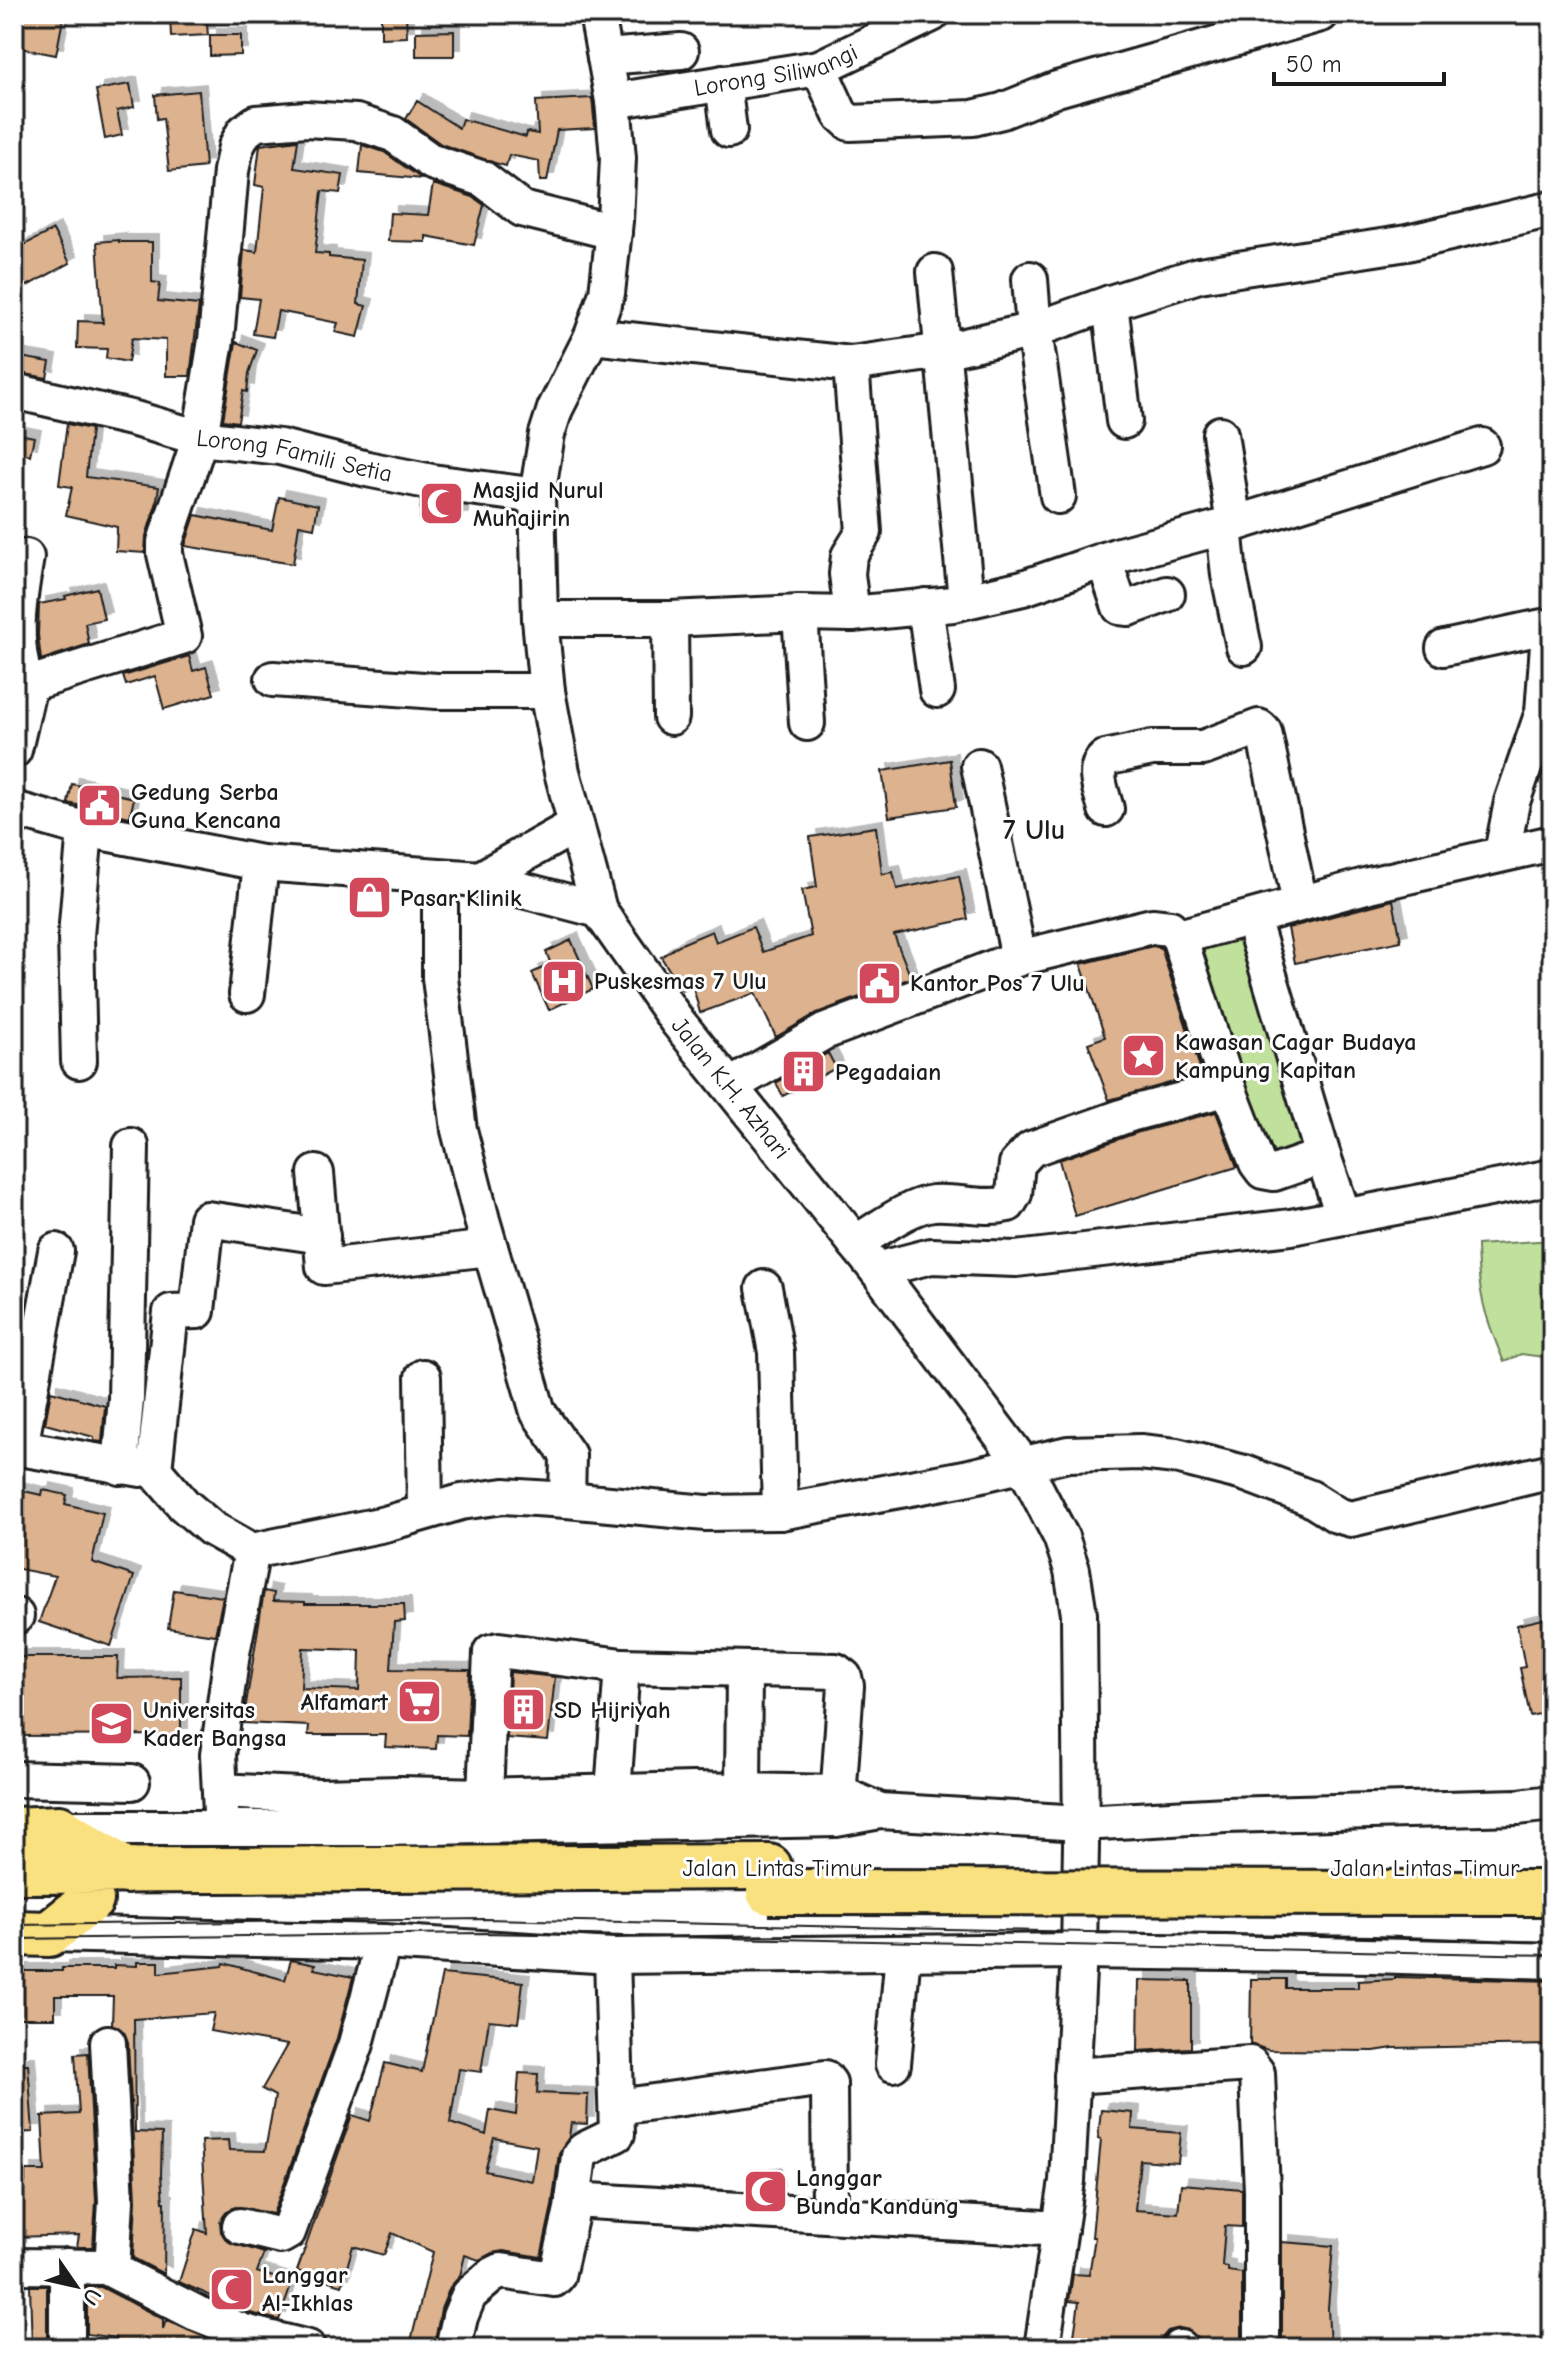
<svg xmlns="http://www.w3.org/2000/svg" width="1566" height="2362" font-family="'Comic Neue',sans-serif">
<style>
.green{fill:#bfe19b;stroke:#6e7e5c;stroke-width:2}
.building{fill:#ddb28e;stroke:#1c1c1c;stroke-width:2;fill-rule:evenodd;filter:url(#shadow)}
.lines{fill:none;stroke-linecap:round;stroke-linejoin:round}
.minor-casing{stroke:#1c1c1c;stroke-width:40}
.highway-casing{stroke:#1c1c1c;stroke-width:50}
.minor{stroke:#fff;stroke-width:34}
.highway{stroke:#fae180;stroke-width:44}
.tram{stroke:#1c1c1c;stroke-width:2}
.highway-bridge-casing{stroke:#1c1c1c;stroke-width:50;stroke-linecap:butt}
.highway-bridge{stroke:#fae180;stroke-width:44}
.labels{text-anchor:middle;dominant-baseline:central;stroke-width:6;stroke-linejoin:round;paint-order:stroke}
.street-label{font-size:24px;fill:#1c1c1c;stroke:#fff}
.poi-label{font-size:24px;font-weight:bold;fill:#1c1c1c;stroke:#fff;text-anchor:start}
.quarter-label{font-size:28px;font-weight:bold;fill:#1c1c1c;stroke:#fff}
</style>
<defs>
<filter id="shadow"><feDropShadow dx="7" dy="-7" stdDeviation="0" flood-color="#0004"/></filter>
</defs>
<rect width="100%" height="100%" fill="#fff"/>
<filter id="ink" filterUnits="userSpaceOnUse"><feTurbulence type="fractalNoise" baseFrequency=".0125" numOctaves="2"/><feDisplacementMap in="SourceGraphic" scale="16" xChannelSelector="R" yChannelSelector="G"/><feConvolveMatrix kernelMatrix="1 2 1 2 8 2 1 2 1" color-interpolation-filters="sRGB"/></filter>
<g filter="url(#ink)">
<path class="green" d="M1242,931L1311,1148L1266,1162L1191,950Z
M1552,1240V1358L1521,1354L1504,1362C1485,1317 1478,1294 1477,1245Z"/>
<path class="building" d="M14,14H64L56,55L14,47Z
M170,14H206L208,35L171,37Z
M381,14H406L407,37L381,38Z
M454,31V56H416V32Z
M210,35H241V55L210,56Z
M130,84L134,107L117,111L122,135L105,139L96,90Z
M199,91L205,167L169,171L163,118L157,119L155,95Z
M592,98L595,128L557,130L547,181H540L539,161L509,155L506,166L495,163L441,144L406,119L417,101L459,128L462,119L526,137L527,132L538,134L536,101Z
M298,140L294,168L343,175L340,193L322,191L315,253L329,254V257L362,260L358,304L366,306L358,337L335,332L338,323L278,311L273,337L253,334L259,299L240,297L244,250L257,252L264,187L255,185L260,145Z
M362,145L384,152L422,179L359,173Z
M433,184L473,197L484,205L474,245L426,236V242L388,241L390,213L428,215Z
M53,230L70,263L14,293V250Z
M119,240V242H152V282L160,283L158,301L199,305L190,376H166V340L132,338L128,362L106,358L107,349L77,348L78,321L102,322L103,324L97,242Z
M236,342L257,350L249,373L247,392L243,391L238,422L223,420Z
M14,356L50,362L47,378L14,372Z
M67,424L91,429L86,477L159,487L156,505L146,536L145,553L116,551L117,527L66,515L72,487L59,485Z
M14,433L34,437L30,455L14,451Z
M279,497L318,505L314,528L299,525L293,564L185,546L195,515L272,530Z
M421,500L462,506L461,520L420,518Z
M97,588L104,619L85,623L89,644L41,660L38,635L39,604L66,599L65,596Z
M189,656L193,671L206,667L214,694L164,709L155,676L126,685L123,676Z
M950,760L956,807L889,817L882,771Z
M72,784L134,798L130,817L68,803Z
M876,827L882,874L893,872L897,889L959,876L968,919L894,935L911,978L817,1013L776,1037L755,993L700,1013L692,983L682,990L661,957L679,945L712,931L716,942L753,927L763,952L811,936L802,890L817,887L810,837Z
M1393,900L1401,941L1295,963L1288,928Z
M571,940L593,989L549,1010L532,973L551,964L546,952Z
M1153,946L1161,948L1202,1074L1109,1100L1088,1043L1105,1037L1081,964Z
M828,1053L836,1068L783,1096L776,1083Z
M1216,1112L1237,1167L1075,1216L1059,1160L1139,1132Z
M51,1391L105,1406L102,1442L94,1441V1437L45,1424Z
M14,1489L42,1495L43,1490L67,1495L65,1504L103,1513L92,1562L134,1576L111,1646L39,1622L55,1576L14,1568Z
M174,1590L223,1597L215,1635L168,1628Z
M264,1591L274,1593L273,1601L305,1602V1604H404L405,1621L394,1622L391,1669L470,1670L467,1736L437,1735L436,1749L385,1747L386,1735H308L309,1726L243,1723ZM303,1648L360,1650L359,1690L301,1688Z
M1552,1617V1711L1530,1716L1520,1668L1525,1667L1517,1625Z
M14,1657H118L117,1678L181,1677V1735L14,1736Z
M510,1672L555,1677L548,1741L507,1738Z
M291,1960L315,1965L314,1969L353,1977L337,2038L273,2214L235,2207L226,2212L220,2222L221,2232L227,2241L264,2253L257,2272L292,2283L279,2320L250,2313L179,2282L196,2229L207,2233L201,2141L228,2140L229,2150L265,2151L275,2096L262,2089L287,2045L210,2031L214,2013L134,2019L135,2132L162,2133L161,2175L163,2202H165L164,2274L133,2258L136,2200L128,2042L124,2032L112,2024L113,1996H55V2018H14V1971H62V1968H114V1965L137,1966V1962H159V1973L223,1966L224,1963L285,1980Z
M442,1974L523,1982L518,2023L489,2020L481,2072L459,2069L450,2123L486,2135L490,2110L516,2115L519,2073L538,2074L537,2093L588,2095L587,2124L571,2123L569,2137L559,2153L552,2206L541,2257L503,2251L492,2253L479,2260L465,2255L460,2276L450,2287L441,2309L434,2347L411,2341L433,2252L392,2233L384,2255L353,2246L342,2285L297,2271L352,2115L370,2121L385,2063L422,2072ZM494,2138L537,2146L532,2181L485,2171Z
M1395,1977L1552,1981V2045L1393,2048L1374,2051L1268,2050L1250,2044L1251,1979H1286V1988H1358V1981L1395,1979Z
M1139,1980L1191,1981V2048L1138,2051Z
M88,2053L96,2201L93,2247H77L79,2235L14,2237V2183L25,2182V2171H45L42,2116L79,2114L75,2054Z
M14,2064H28L33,2132L14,2133Z
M1101,2110L1133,2113L1132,2129L1181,2133L1178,2163L1140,2160L1135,2210L1178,2213L1181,2184L1242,2189V2227L1225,2226L1222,2266L1228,2267V2271L1242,2273V2348H1200L1197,2337L1189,2330L1180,2328L1168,2331L1161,2339L1159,2348H1129V2345L1074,2336L1079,2302L1069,2301L1073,2274L1089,2275L1095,2237H1092L1101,2139L1098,2138Z
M775,2174L777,2192L752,2191L751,2177Z
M1282,2242L1333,2246L1328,2308L1330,2348H1282Z
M30,2286H47V2348H32Z
M87,2287H101L163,2319V2329L166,2320L230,2348H142L115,2341L116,2338L87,2334Z"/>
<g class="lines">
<defs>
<g id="minor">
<path id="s1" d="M597,14L613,101L618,158L615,221L607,293L592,336L555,409L547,434L537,496L540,619L547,691L562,772L599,910L677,1021L877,1270L1023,1464L1061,1537L1072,1570L1079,1614L1081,1845L1079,1951L1067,2181L1042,2348"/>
<path d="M605,57L681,51"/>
<path d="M819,68L840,114L850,123L973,118L1002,111L1057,89L1321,14"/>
<path d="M723,83L729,130"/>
<path id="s2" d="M613,101L819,68L932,14"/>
<path d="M935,272L966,600"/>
<path d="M1030,279L1034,330L1058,496"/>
<path d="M1110,303L1199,275L1407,243L1552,209"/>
<path d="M592,336L851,364L943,351L1034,330L1110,303L1124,421"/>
<path d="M851,364L864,532L849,556L847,574L852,614"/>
<path id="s3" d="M14,391L135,419L200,438L280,447L367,469L432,482L537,496"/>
<path d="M1220,434L1234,524"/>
<path d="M1224,527L1229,575L1244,647"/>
<path d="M1104,560L1120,607L1129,608L1167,594"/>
<path d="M925,606L937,690"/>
<path d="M800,613L807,723"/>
<path d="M540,619H670L800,613L852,614L953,604L1023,588L1116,556L1234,524L1482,446"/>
<path d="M670,619L671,717"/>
<path d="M1444,648L1542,627L1549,631L1543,712L1512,802L1502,853"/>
<path d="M273,679L437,691H547"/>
<path d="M26,685C12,638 18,604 26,557"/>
<path d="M14,750L27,694L26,685L184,636L165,554V542L200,438L216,340L231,171L236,147L244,132L256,123L306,119L356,122L393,134L432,162L483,179L522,209L614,232"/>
<path d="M979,766L1019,958"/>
<path d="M14,809L85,829L261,863L480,879L599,910"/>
<path d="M1106,809C1102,793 1091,770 1105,758L1152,748H1203L1259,727L1264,732L1300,903"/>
<path d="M480,879L576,825"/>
<path d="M1252,918L1323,1156L1344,1217"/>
<path d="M1179,937L1369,885L1552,843"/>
<path d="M247,994L261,863"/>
<path d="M79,1061L76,936L85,829"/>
<path d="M730,1086L824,1032L1019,958L1152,926L1170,928L1179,937L1228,1088L1257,1163L1263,1171L1274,1173L1323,1156"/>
<path d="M316,1173L324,1267L490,1248"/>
<path d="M322,1236L207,1219L197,1311L171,1312L154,1470L184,1505L211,1528L252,1551L385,1524L461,1502L504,1496L567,1500L568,1455L538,1412L482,1220L459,1130L440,978V877"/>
<path d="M855,1243C878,1230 908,1206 933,1203C958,1201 983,1210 1008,1204L1014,1194L1017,1164L1031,1149L1133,1113L1228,1088"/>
<path d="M877,1270L931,1256L1016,1259L1291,1227L1552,1177"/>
<path d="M764,1288L776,1352L780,1512"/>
<path d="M423,1377L425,1510"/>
<path d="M14,1447L141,1469"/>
<path d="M20,1448L56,1251"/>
<path d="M120,1467L126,1399L131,1146"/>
<path d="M567,1500L706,1513L780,1512L965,1478L1068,1454L1140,1452L1176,1456L1244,1473L1310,1498L1337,1515L1351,1519L1552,1471"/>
<path d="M14,1616H16"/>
<path d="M14,1779L132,1782"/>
<path d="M220,1791L319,1796L400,1794L485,1796L692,1790L838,1793L880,1811"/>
<path d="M743,1791L744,1670"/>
<path d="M613,1792L622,1666L836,1671L844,1677L846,1686L837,1813"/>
<path d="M485,1796L491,1652L499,1650L622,1666"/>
<path d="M221,1812L218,1755L232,1653L252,1551"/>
<path d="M59,1828H384L836,1819L880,1811L1081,1823L1226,1815L1518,1807L1552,1803"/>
<path d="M49,1934L383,1942L612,1956L1079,1951L1372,1955L1552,1961"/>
<path d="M108,2043L116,2201L112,2269"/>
<path d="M893,2064L903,1953"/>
<path d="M1072,2076L1250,2064L1257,2073L1262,2191V2348"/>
<path d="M618,2107L825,2078L829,2083L830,2215"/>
<path d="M573,2200L1060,2229"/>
<path d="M240,2226L281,2236L288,2232L356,2044L383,1942"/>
<path d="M14,2266L106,2267L196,2313L244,2332L308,2348"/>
<path d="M67,2266V2348"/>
<path d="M453,2348L460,2317L469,2295L491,2276L501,2271L554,2279L557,2276L572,2209L579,2156L584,2150L617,2134L612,1956"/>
<path d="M1179,2348H1180"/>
</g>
<path id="highway" d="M14,1830L59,1828L126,1871
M14,1871L769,1867
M14,1933L49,1934L91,1900"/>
</defs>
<use href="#minor" class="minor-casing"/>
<use href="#highway" class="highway-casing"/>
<use href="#minor" class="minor"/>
<use href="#highway" class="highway"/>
<path class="tram" d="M14,1925L484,1919L1552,1942
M14,1939L484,1933L1552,1955"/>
<defs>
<path id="highway-bridge" d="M769,1892L1552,1893"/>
</defs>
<use href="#highway-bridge" class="highway-bridge-casing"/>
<use href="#highway-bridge" class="highway-bridge"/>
</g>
</g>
<defs>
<symbol id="mosque-square" viewBox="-11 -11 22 22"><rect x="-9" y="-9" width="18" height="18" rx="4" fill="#d1495b" stroke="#fff"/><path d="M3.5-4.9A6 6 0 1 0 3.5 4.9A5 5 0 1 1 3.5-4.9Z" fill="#fff"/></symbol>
<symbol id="civic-square" viewBox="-11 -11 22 22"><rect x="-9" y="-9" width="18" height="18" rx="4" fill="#d1495b" stroke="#fff"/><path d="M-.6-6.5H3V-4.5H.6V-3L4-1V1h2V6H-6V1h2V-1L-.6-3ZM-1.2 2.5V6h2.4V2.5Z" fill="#fff"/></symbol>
<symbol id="shop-square" viewBox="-11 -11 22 22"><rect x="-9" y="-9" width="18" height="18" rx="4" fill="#d1495b" stroke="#fff"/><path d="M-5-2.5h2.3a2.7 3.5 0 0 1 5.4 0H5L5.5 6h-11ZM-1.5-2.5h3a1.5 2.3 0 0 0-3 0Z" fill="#fff"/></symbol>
<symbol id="hospital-square" viewBox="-11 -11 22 22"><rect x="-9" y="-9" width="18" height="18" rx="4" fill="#d1495b" stroke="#fff"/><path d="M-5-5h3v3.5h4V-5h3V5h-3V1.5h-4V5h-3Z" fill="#fff"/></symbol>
<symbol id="sight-square" viewBox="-11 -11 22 22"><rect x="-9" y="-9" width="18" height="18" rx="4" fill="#d1495b" stroke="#fff"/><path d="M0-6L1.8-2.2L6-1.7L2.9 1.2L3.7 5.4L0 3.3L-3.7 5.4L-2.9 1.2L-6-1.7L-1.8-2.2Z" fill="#fff"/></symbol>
<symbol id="building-square" viewBox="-11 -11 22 22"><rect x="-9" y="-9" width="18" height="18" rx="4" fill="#d1495b" stroke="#fff"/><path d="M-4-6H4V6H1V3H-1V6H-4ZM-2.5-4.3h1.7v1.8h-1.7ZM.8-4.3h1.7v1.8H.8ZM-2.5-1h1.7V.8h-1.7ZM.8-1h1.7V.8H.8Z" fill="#fff"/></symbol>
<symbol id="supermarket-square" viewBox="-11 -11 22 22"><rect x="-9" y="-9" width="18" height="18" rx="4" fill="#d1495b" stroke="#fff"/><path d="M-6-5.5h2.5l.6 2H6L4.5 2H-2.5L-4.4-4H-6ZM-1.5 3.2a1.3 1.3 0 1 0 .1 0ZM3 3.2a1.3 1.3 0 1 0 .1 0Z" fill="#fff"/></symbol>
<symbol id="university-square" viewBox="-11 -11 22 22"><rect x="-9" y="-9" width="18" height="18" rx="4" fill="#d1495b" stroke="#fff"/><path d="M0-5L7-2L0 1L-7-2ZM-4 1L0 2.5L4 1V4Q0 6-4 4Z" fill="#fff"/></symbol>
</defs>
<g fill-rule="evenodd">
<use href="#mosque-square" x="416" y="478" width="51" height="51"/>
<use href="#civic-square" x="74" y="780" width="51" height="51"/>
<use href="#shop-square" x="344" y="872" width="51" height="51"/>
<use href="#hospital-square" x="538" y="956" width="51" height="51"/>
<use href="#civic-square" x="854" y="958" width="51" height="51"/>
<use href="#sight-square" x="1118" y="1030" width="51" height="51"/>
<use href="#building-square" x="778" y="1046" width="51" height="51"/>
<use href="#supermarket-square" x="394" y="1676" width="51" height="51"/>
<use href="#building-square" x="498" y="1684" width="51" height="51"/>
<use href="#university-square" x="86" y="1698" width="51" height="51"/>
<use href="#mosque-square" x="740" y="2166" width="51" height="51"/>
<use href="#mosque-square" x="206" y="2264" width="51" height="51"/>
</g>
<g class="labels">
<g class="street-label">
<text stroke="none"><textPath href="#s2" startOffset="166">Lorong Siliwangi</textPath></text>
<text stroke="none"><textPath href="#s3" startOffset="288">Lorong Famili Setia</textPath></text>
<text stroke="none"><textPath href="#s1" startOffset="1140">Jalan K.H. Azhari</textPath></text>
<text x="777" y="1868">Jalan Lintas Timur</text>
<text x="1425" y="1868">Jalan Lintas Timur</text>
</g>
<g class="poi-label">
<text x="473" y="490">Masjid Nurul<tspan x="473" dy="28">Muhajirin</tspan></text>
<text x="131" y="792">Gedung Serba<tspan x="131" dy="28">Guna Kencana</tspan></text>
<text x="400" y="898">Pasar Klinik</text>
<text x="594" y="981">Puskesmas 7 Ulu</text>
<text x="910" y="983">Kantor Pos 7 Ulu</text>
<text x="1175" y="1042">Kawasan Cagar Budaya<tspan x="1175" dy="28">Kampung Kapitan</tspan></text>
<text x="835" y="1072">Pegadaian</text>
<text x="388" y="1702" text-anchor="end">Alfamart</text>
<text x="143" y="1710">Universitas<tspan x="143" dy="28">Kader Bangsa</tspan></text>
<text x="554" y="1710">SD Hijriyah</text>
<text x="796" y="2178">Langgar<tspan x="796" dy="28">Bunda Kandung</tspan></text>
<text x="262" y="2275">Langgar<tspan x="262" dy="28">Al-Ikhlas</tspan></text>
</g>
<g class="quarter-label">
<text x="1034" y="830">7 Ulu</text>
</g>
</g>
<rect width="1566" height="2362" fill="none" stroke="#fff" stroke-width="48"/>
<rect x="24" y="24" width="1518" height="2314" fill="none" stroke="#1c1c1c" stroke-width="3" filter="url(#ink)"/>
<g transform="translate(76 2286) rotate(124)" stroke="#ffffff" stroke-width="6" paint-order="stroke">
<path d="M0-6L14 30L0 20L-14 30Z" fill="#1c1c1c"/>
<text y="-12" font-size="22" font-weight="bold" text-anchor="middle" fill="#1c1c1c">U</text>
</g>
<path d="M1274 72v12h170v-12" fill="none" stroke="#1c1c1c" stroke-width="4"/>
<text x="1286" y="72" font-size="24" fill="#1c1c1c" stroke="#ffffff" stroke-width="6" paint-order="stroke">50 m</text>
</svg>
